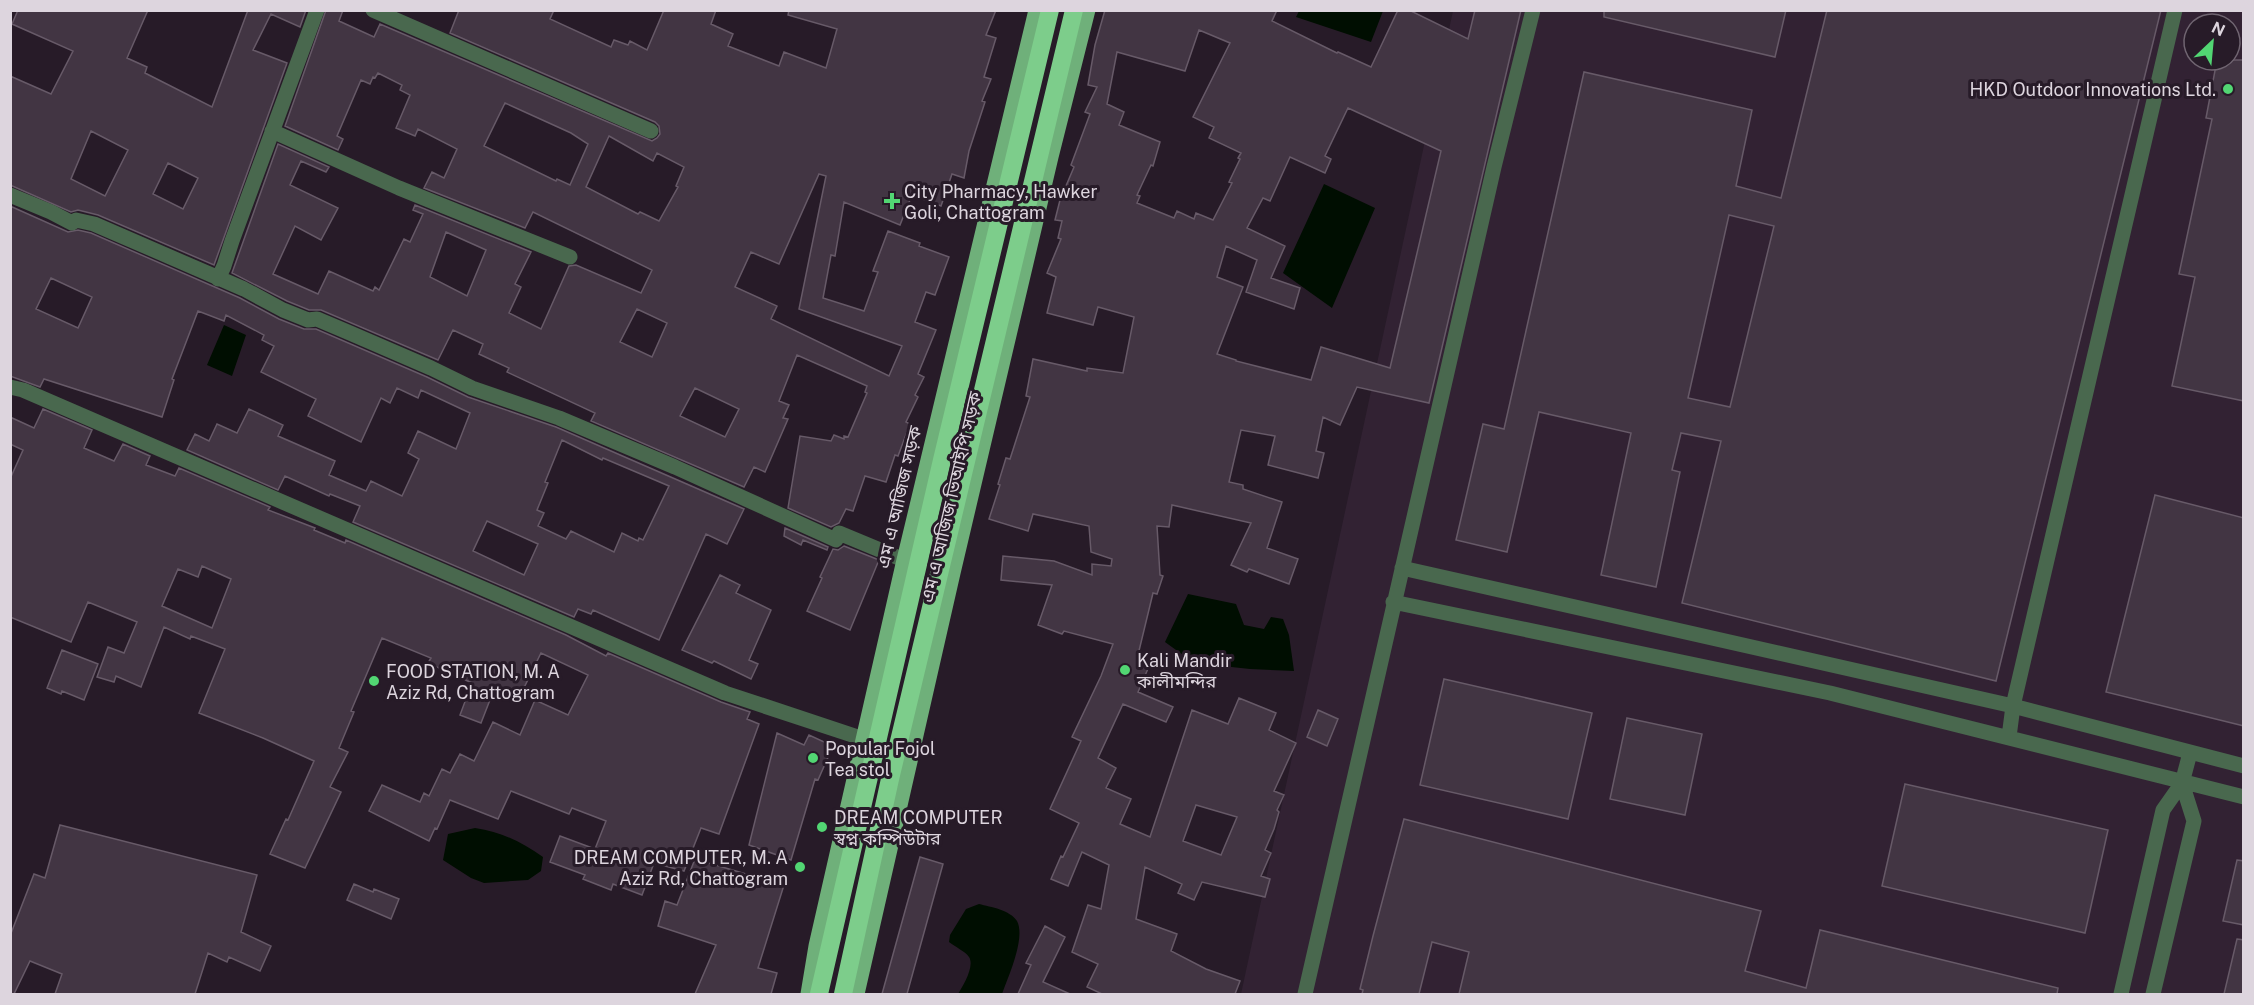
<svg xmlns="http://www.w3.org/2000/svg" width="2254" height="1005" font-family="'Public Sans','Noto Sans Bengali',sans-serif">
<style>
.built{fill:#322233;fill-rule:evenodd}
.water{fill:#000e01}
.building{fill:#423543;stroke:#675a68;stroke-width:1.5;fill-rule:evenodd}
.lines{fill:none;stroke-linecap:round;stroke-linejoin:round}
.minor{stroke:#49684e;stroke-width:15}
.major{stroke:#6fb07a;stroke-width:15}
.highway{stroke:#7dcd8b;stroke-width:18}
.poi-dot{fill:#52d673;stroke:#271b28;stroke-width:2}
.labels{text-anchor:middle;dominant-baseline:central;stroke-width:6;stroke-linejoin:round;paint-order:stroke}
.poi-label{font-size:18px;fill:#ddd5de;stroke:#271b28;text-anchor:start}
.street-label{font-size:18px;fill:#ddd5de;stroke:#271b28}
</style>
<rect width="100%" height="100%" fill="#271b28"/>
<path class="built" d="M1453,11H2243V994H1241ZM2194,24H2230V60H2194Z"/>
<path class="water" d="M1299,11V10L1383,11L1371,42L1296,17Z
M1324,184L1375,208L1332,308L1283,273Z
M224,325L246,335L232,376L207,365Z
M1188,594L1236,604L1244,625L1264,629L1271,617L1283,619L1289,635L1294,671L1250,669L1194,663L1165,642Z
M475,828C502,832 521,842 543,857L541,871L528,880L484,883L471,878L443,860L448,834Z
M979,904C991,907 1010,910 1017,921C1026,938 1008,977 1002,994H958C963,986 975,966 969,957C965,951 955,947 949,942L950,935L966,909Z"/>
<path class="building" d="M18,10H148L127,58L147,67L145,73L212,107L248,10H306L300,27L271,14L253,50L287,63L214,265L98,215L78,210L71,212L10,185V76L51,94L73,51L12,24ZM91,131L128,150L105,196L71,179ZM168,163L198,178L183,209L153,194Z
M326,10H343L339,21L374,37L380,24L652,141L657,138L660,134L659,126L655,122L450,33L459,10H554L550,19L611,47L614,40L628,45L630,41L647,50L664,10H716L711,24L733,34L728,46L779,66L784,52L826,68L837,29L788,15L789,10H996L986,35L996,38L984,77L991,79L982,101L985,102L969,151L964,178L952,174L941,206L912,195L900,225L844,202L835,256L831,255L823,298L864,311L878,272L873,271L888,231L920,243L919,246L949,257L935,295L926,292L915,322L936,330L918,374L924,377L915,395L918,397L906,422L910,424L898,456L895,455L886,482L865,476L853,511L846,509L839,523L831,527L788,508L800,436L831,441L834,435L844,439V436L848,437L867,393L865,392L867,386L797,355L779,401L789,405L783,418L788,419L765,472L754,467L744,487L591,421L595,413L507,372L509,368L479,354L483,344L453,330L438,360L321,310H309L287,301L232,273L278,144L329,167L326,172L301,161L290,185L338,208L321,240L295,226L273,274L318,294L329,271L373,291L375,287L379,290L404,239L410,242L423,214L413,210L415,205L531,252L515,284L521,287L509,313L541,329L569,266L576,265L641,293L652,270L533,212L525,228L424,188L432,172L444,178L457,149L418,129L415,136L396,128L410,95L400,90L402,85L378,73L375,78L373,77L370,84L361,80L337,136L343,139L338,150L285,126ZM505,103L571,133L588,144L570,185L557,179L556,181L484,146ZM609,136L653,161L657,153L684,167L676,186L678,187L659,221L640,212L638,214L586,187ZM819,174L826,176L799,309L902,346L889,376L771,319L777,306L735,287L751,252L779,264ZM446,232L486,250L467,296L430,277ZM637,309L667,323L652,357L620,342ZM695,388L739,409L725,437L680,416Z
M1105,10H1277L1272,21L1337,53L1338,52L1371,67L1398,10H1409L1468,39L1475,10H1521L1429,403L1357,387L1340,425L1323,417L1316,451L1324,453L1318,478L1268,465L1275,436L1241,430L1229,482L1243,485V489L1282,502L1267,548L1298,559L1289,584L1249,569L1247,572L1231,565L1251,523L1172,505L1169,527L1157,526L1160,575L1163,576L1157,594L1153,593L1137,659L1150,664L1138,692L1173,707L1166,722L1123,704L1098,758L1116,768L1106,788L1131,799L1120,824L1150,837L1192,710L1228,724L1239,698L1276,713L1269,730L1296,743L1274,791L1284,795L1277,810L1279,812L1274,829L1265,850L1271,853L1261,876L1270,879L1265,897L1202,882L1194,900L1178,893L1182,884L1145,867L1136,919L1177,934L1171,951L1206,969L1240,981L1235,994H1102L1087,987L1098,964L1072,952L1088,905L1101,909L1109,865L1082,852L1068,886L1051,879L1061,856L1063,857L1079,823L1050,809L1081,741L1072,737L1101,676L1113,644L1064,631L1062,634L1038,625L1052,585L1001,580L1003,556L1054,561L1092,575V564L1111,566L1112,559L1091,552L1089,526L1033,514L1028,531L989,519L1000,485L998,484L1006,458L1010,459L1030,397L1026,396L1033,359L1087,371V368L1123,373L1134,317L1098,307L1093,325L1047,313L1056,277L1047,273L1061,239L1058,238L1062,221L1055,220L1060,200L1074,167L1071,165L1090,114L1085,112L1097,87L1088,85L1095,45ZM1199,30L1230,43L1193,117L1214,127L1209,138L1241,153L1238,158L1240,159L1229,182L1232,183L1213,220L1196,213L1194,219L1177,211L1174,218L1137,203L1140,196L1137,195L1151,165L1153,166L1160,142L1119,125L1124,112L1107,104L1117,52L1185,71ZM1348,108L1441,151L1390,368L1321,347L1311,380L1236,361V360L1217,354L1243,287L1217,277L1226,246L1257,260L1246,292L1294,309L1300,288L1271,278L1285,246L1247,228L1263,198L1270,201L1290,157L1325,173L1331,159L1325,156ZM1196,805L1237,817L1221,855L1183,841Z
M1604,10H1786L1775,57L1604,17Z
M1827,10H2161L1996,681L1682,603L1721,441L1681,433L1672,470L1680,472L1656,587L1601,575L1631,433L1539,412L1507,552L1456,540L1483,424L1504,429L1584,72L1752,110L1736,186L1781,198ZM1729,215L1774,226L1730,407L1688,398Z
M2217,60H2244V401L2172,386L2195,277L2179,274L2212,119L2206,118Z
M10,206L68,232L78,230L91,233L240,298L279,319L304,329H316L427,377L468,397L556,427L744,509L727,544L706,534L659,640L593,610L591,614L578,609L574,617L353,522L360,506L330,494L329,496L285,476L278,490L187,450L195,434L209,441L217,424L237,433L249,409L283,425L278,436L335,461L329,475L366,491L371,481L402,496L419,459L408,453L418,431L456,449L470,413L421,390L418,398L397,388L390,403L381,398L361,442L308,416L316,399L261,372L274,346L262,340L264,335L226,315L224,321L198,311L172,379L174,380L162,417L44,379L40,387L10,376ZM51,278L92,297L78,328L36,309ZM562,440L602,460L603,458L669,486L643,540L639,538L638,541L622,533L614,552L571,531L566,539L538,526L544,513L537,510L548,483L545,482ZM487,521L538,544L524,575L473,551Z
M43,409L92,430L84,448L114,461L123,444L150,456L146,465L175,476L179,468L270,507L268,510L315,528L314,530L345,543L346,540L566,635L606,656L608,653L721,702L750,712L747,719L759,724L719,834L701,828L684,871L654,863L642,895L613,884L611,890L583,879L585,875L550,862L560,836L595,849L606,821L572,808L569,814L511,791L498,819L450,800L437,829L435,828L429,841L369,811L382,785L420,802L424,793L429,796L442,769L450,773L460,754L474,761L493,722L520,735L535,700L568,715L588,675L541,653L519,698L495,687L481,723L460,715L472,683L428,663L431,658L382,638L351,711L354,712L339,748L348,752L330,787L341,792L305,868L270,854L286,819L288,820L314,761L263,738L199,713L225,649L191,636L190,639L164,627L141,687L116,676L114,682L97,677L108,647L124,653L137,622L88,602L71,642L10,617V479L23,450L10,444V417L34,428ZM202,566L231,579L212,628L162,606L178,569L198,577Z
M2155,495L2244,518V726L2106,692Z
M785,528L828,547L827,550L803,540L801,545L784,536Z
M844,546L879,560L850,630L807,611L822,578L820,577L833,549L838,550Z
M720,575L740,585L736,593L771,610L749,660L758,664L751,679L714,661L712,663L682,650Z
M62,650L98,664L84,700L62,691L61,694L47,688Z
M1444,679L1592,713L1568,819L1420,785Z
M1318,710L1338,719L1327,746L1307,737Z
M1627,718L1702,734L1685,815L1610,799Z
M777,733L804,745L809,735L833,746L818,780L815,779L791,860L749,845Z
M1905,784L2108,830L2085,933L1882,886Z
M1404,819L1761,911L1745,971L1806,988L1820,930L2058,988L2057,994H1459L1469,952L1432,942L1419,994H1362L1363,990L1360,989L1373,936Z
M60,825L257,875L241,932L271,946L260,971L229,957L227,962L208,953L195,994H55L62,974L30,961L14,994H10V936L34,874L45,878Z
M920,857L943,864L907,994H882Z
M695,859L784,885L758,968L777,973L771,994H695L716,945L658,926L665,901L677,905Z
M2237,860L2244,861V925L2223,921Z
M354,884L373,892L374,889L399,899L391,919L347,900Z
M1045,926L1065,937L1043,982L1070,994H1018L1031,965L1026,963Z
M2237,939L2244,940V994H2224Z"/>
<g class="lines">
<path class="minor" d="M373,10L651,131
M272,131L399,188L570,257
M10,195L51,212L72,223L76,220L94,224L244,289L283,310L308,320L317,319L350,333L431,368L472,388L559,418L675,467L836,540L839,533L904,560
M218,279L224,266L232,241L317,10
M10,387L23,390L725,693L864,739
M1402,568L2013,706L2244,766
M1393,602L1830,693L2244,797
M2009,737L2013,706L2175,10
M1305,994L1494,167L1533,10
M2121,994L2163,810L2182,783L2190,753
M2153,994L2194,821L2182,783"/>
<path class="major" d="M808,994L816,946L904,560L1036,10
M857,994L953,573L1051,157L1088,10"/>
<path class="highway" d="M819,994L942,460L1050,10
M843,994L890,779L1074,10"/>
</g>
<g class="poi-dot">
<circle cx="2228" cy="89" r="6"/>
<path d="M889 192h6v6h6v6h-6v6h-6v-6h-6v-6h6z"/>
<circle cx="1125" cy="670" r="6"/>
<circle cx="374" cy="681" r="6"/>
<circle cx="813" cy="758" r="6"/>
<circle cx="822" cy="827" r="6"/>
<circle cx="800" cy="867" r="6"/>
</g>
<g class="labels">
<g class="poi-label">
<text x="2216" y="89" text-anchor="end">HKD Outdoor Innovations Ltd.</text>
<text x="904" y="191">City Pharmacy, Hawker<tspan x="904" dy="21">Goli, Chattogram</tspan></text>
<text x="1137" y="660">Kali Mandir<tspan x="1137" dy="21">কালীমন্দির</tspan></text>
<text x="386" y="671">FOOD STATION, M. A<tspan x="386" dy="21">Aziz Rd, Chattogram</tspan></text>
<text x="825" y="748">Popular Fojol<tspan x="825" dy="21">Tea stol</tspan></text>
<text x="834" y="817">DREAM COMPUTER<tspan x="834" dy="21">স্বপ্ন কম্পিউটার</tspan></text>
<text x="788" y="857" text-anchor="end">DREAM COMPUTER, M. A<tspan x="788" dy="21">Aziz Rd, Chattogram</tspan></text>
</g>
<g class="street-label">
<text transform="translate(899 497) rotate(-77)">এম এ আজিজ সড়ক</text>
<text transform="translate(951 497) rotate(-77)">এম এ আজিজ ভিআইপি সড়ক</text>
</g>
</g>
<rect width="2254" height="1005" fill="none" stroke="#ddd5de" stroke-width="24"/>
<g transform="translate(2212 42) rotate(26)"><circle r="28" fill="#271b28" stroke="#706571" stroke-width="1.5"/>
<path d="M0-4.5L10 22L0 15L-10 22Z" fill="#52d673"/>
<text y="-9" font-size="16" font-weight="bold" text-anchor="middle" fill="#ddd5de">N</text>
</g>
</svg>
